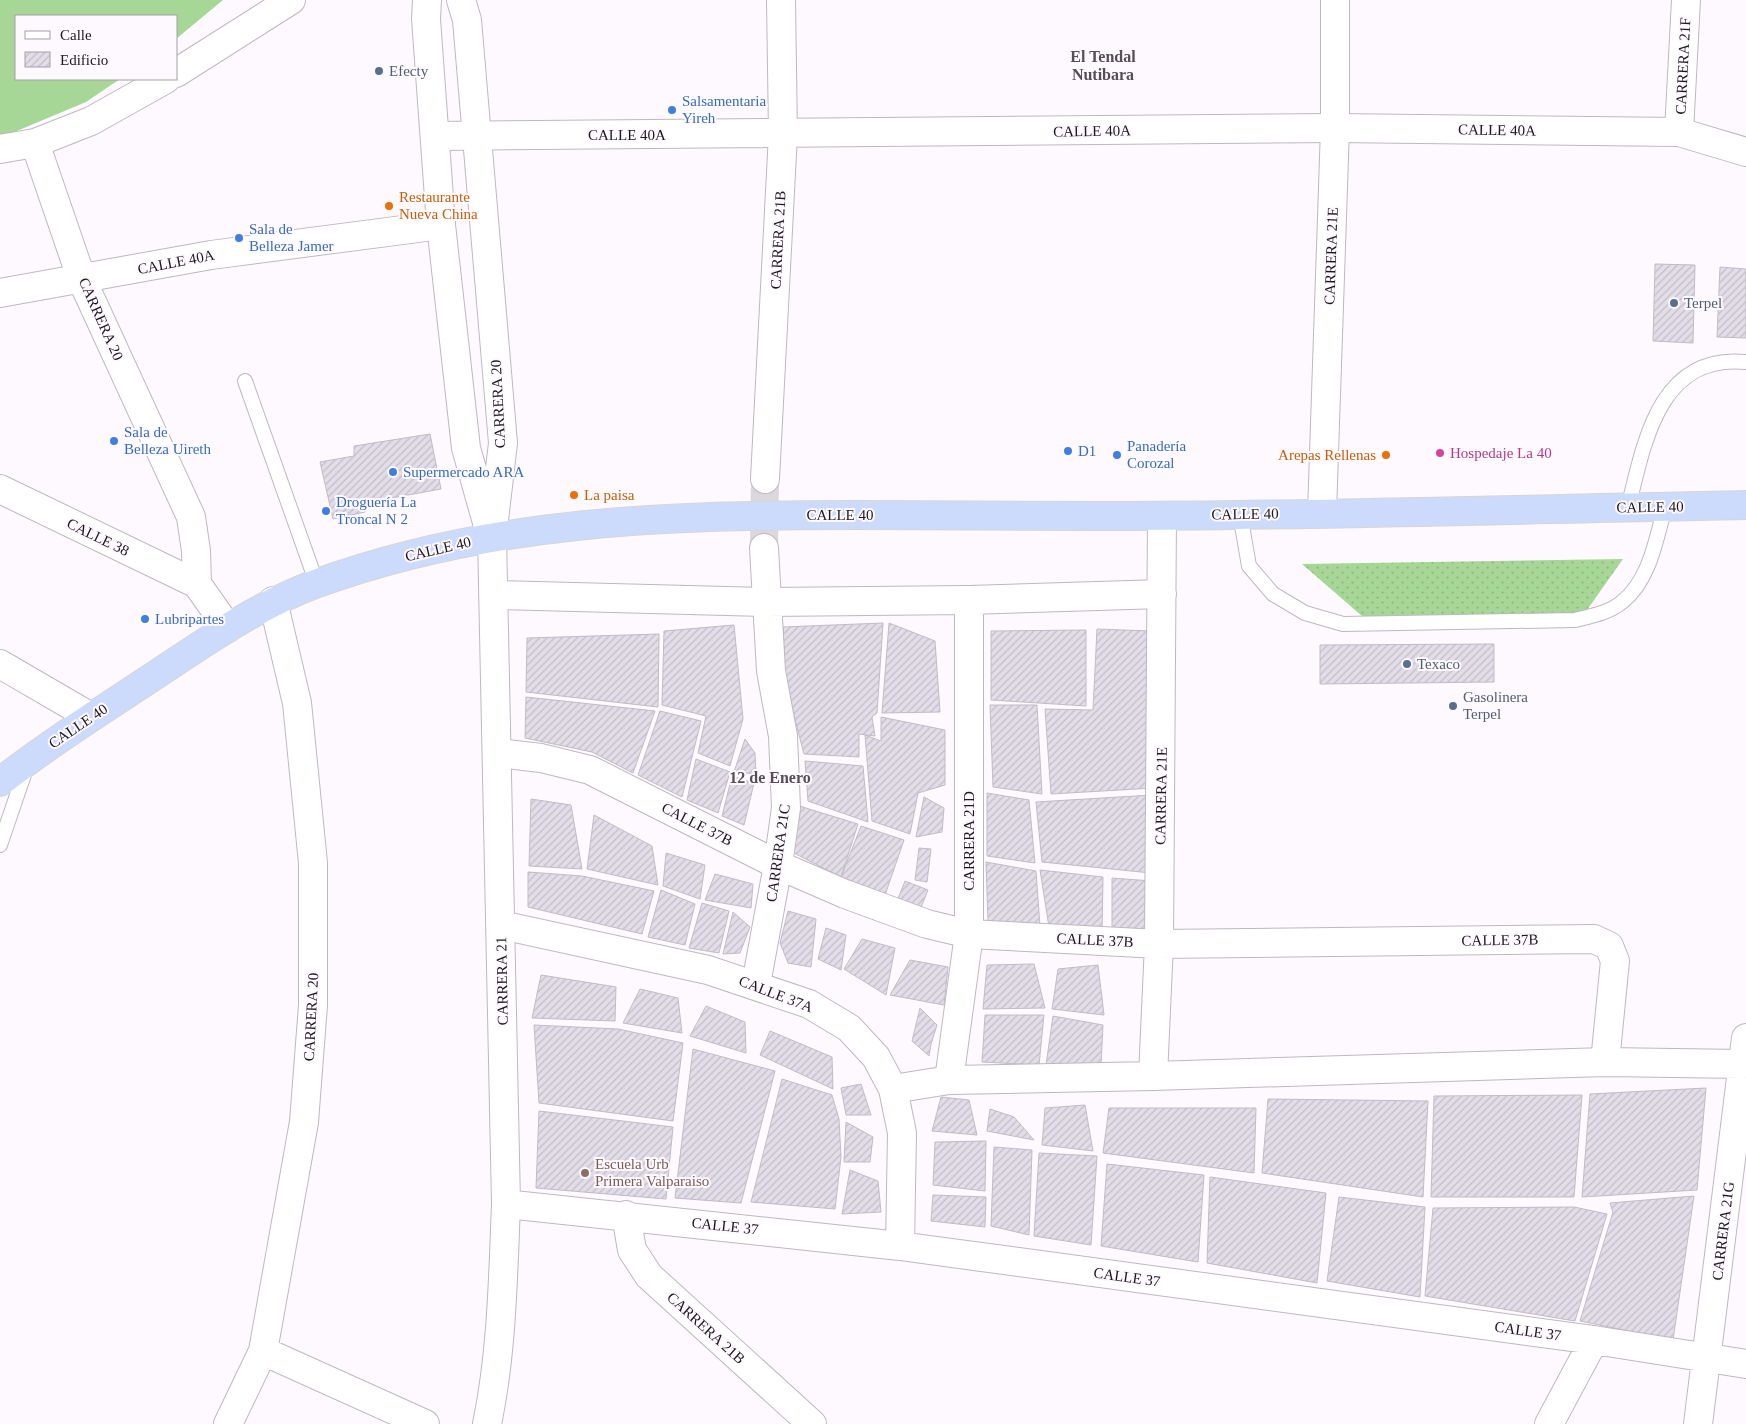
<svg xmlns="http://www.w3.org/2000/svg" width="1746" height="1424" font-family="Georgia,serif">
<style>
.grass{fill:url(#grass-dots)}
.pitch{fill:#a7d796}
.building{fill:url(#building-hatch);stroke:#c0bbc6}
.lines{fill:none;stroke-linecap:round;stroke-linejoin:round}
.minor-tunnel{stroke:#dcd7dd;stroke-width:28;stroke-dasharray:28 14;stroke-linecap:butt}
.service-casing{stroke:#bfb7c1;stroke-width:16}
.minor-casing{stroke:#bfb7c1;stroke-width:30}
.tertiary-casing{stroke:#bfb7c1;stroke-width:30}
.trunk-casing{stroke:#d6d6d6;stroke-width:30}
.service{stroke:#fff;stroke-width:14}
.minor{stroke:#fff;stroke-width:28}
.tertiary{stroke:#fff;stroke-width:28}
.trunk{stroke:#ccdbfc;stroke-width:28}
.service-dot{fill:#5c6f8a;stroke:#fef9ff;stroke-width:2}
.shop-dot{fill:#3f7fe0;stroke:#fef9ff;stroke-width:2}
.food-dot{fill:#e8710a;stroke:#fef9ff;stroke-width:2}
.hotel-dot{fill:#d1479c;stroke:#fef9ff;stroke-width:2}
.education-dot{fill:#8d6e63;stroke:#fef9ff;stroke-width:2}
.labels{text-anchor:middle;dominant-baseline:central;stroke-width:4;stroke-linejoin:round;paint-order:stroke}
.street-label{font-size:15px;fill:#1c191d;stroke:#fef9ff}
.service-label{font-size:15px;fill:#4e5e75;stroke:#fef9ff;text-anchor:start}
.shop-label{font-size:15px;fill:#366cbe;stroke:#fef9ff;text-anchor:start}
.food-label{font-size:15px;fill:#c56008;stroke:#fef9ff;text-anchor:start}
.hotel-label{font-size:15px;fill:#b23c85;stroke:#fef9ff;text-anchor:start}
.education-label{font-size:15px;fill:#785e54;stroke:#fef9ff;text-anchor:start}
.neighbourhood-label{font-size:16px;font-weight:bold;fill:#554e56;stroke:#fef9ff}
</style>
<defs>
<pattern id="grass-dots" width="8" height="8" patternUnits="userSpaceOnUse" patternTransform="scale(1.25)"><rect width="8" height="8" fill="#a7d796"/><path d="M2 2h.1M6 6h.1" fill="none" stroke="#8fb881" stroke-width="1.8" stroke-linecap="round"/></pattern>
<pattern id="building-hatch" width="6" height="6" patternUnits="userSpaceOnUse" patternTransform="scale(1.25)"><rect width="6" height="6" fill="#e3dde9"/><path d="M-1 1l2-2M0 6l6-6M5 7l2-2" fill="none" stroke="#c2bdc7"/></pattern>
</defs>
<rect width="100%" height="100%" fill="#fef9ff"/>
<path class="grass" d="M1623,559L1582,617L1370,623L1302,564Z"/>
<path class="pitch" d="M0,0H223L176,39V16H16V79H120L86,102L0,138Z"/>
<path class="building" d="M1655,264L1695,265L1693,343L1653,341Z
M1720,267L1746,269V338L1717,337Z
M430,434L441,489L364,503L365,512L333,519L320,462L354,456V446Z
M883,623L877,713L872,717L875,736L859,734V757L804,754L785,681L783,627Z
M889,623L935,641L940,712L882,713Z
M734,625L743,719L730,766L698,753L706,716L662,705L664,631Z
M1097,629L1150,631L1154,788L1051,794L1045,709L1093,710Z
M1086,630V706L991,700V631Z
M659,634L658,707L526,692L527,638Z
M1494,644V682L1320,684V645Z
M526,697L655,711L633,773L592,752L525,738Z
M990,705H1037L1042,794L993,787Z
M660,711L701,721L682,797L638,775Z
M881,717L945,730V785L918,793L910,834L872,821L865,735L881,741Z
M745,739L755,753L756,774L734,772Z
M696,759L730,772L718,813L687,800Z
M805,761L863,766L868,822L808,801Z
M732,776L754,783L744,825L722,816Z
M987,793L1029,800L1035,863L987,856Z
M1152,795L1151,873L1042,862L1036,802Z
M924,797L944,808L942,832L916,837Z
M531,799L571,805L582,869L529,866Z
M796,805L858,824L841,877L790,851Z
M594,815L652,846L658,885L587,869Z
M861,826L904,840L884,898L841,877Z
M919,848L931,849L927,882L915,880Z
M666,853L705,865L700,899L663,886Z
M986,862L1036,871L1040,927L988,921Z
M1040,870L1103,877L1102,932L1049,927Z
M528,872L582,876L654,891L642,934L528,907Z
M715,874L753,884L751,908L705,900Z
M1112,878L1152,881L1153,938L1112,933Z
M905,881L928,890L920,910L897,901Z
M661,890L695,904L685,945L648,937Z
M702,903L729,911L719,953L689,948Z
M788,911L816,919L811,967L788,963L780,943Z
M733,912L750,927L740,953L723,954Z
M826,928L846,935L841,970L818,959Z
M862,939L895,948L886,995L844,969Z
M910,960L948,967L944,1005L890,995Z
M1034,964L1045,1008L983,1009L987,965Z
M1098,965L1104,1015L1052,1009L1058,969Z
M541,975L616,987L615,1021L532,1018Z
M640,989L678,998L682,1033L623,1023Z
M706,1006L745,1022L746,1053L690,1036Z
M920,1008L937,1025L931,1044L929,1056L912,1041Z
M985,1015H1044L1039,1065L982,1062Z
M1053,1016L1103,1025L1101,1065H1046Z
M534,1025L618,1029L683,1043L673,1121L539,1103Z
M770,1031L832,1057L833,1089L760,1055Z
M693,1049L775,1071L741,1203L675,1198Z
M782,1079L832,1095L839,1119L841,1157L835,1209L751,1202Z
M861,1084L871,1115H846L841,1088Z
M1706,1088L1697,1190L1582,1197L1590,1094Z
M1582,1095L1574,1197H1431L1434,1096Z
M941,1097L969,1100L977,1135L932,1131Z
M1268,1099L1428,1101L1423,1197L1262,1173Z
M1085,1105L1093,1151L1042,1145L1045,1108Z
M1109,1108H1256L1254,1173L1103,1153Z
M990,1109L1014,1117L1034,1140L987,1131Z
M539,1111L673,1127L666,1199L536,1188Z
M846,1122L873,1137L870,1162H844Z
M986,1141L985,1191L933,1185L935,1142Z
M994,1147L1032,1150L1029,1235L991,1226Z
M1039,1153L1097,1156L1091,1245L1034,1236Z
M1107,1164L1204,1175L1198,1262L1101,1246Z
M850,1170L878,1181L881,1212L842,1214Z
M1210,1177L1326,1193L1317,1283L1207,1263Z
M933,1195L986,1197L985,1227L931,1221Z
M1694,1196L1673,1340L1580,1321L1613,1212L1610,1203Z
M1339,1197L1425,1207L1420,1297L1327,1281Z
M1574,1207L1607,1214L1575,1321L1425,1296L1433,1208Z"/>
<g class="lines">
<path class="minor-tunnel" d="M764,548L765,479"/>
<defs>
<path id="service" d="M245,381L317,584
M1628,508C1644,443 1659,353 1746,362
M1240,514L1249,566L1273,594L1305,613L1343,624L1575,620C1591,616 1609,613 1622,602C1650,580 1656,539 1665,507
M0,845L27,766"/>
<path id="minor" d="M176,73L291,0
M1679,132L1686,0
M435,136L1335,128L1679,132L1746,152
M35,143L82,280L191,517L196,551L197,584L228,628
M0,149L35,143L91,121L166,79
M0,293L211,255L441,225
M765,479L783,134L781,0
M0,489L197,584
M495,595L767,602L969,600L1162,594
M0,664L91,717
M498,753L541,758L590,770L778,865L845,894L927,924L969,934L1159,944L1594,939L1609,946L1615,961L1605,1062
M501,925L708,970L809,1004L849,1028L876,1057L893,1089L902,1133L900,1246
M756,984L778,865L786,808L783,736L771,671L764,548
M1153,1076L1159,944L1162,516
M949,1080L969,934V600
M893,1089L949,1080L1153,1076L1605,1062L1742,1064
M506,1204L900,1246L1594,1340L1746,1364
M626,1215L632,1250L649,1276L812,1424
M263,1351L425,1424
M228,1424L263,1351L304,1122L313,1005V863L297,703L273,601
M1549,1424L1594,1340
M1698,1424L1746,1038"/>
<path id="tertiary" d="M427,0L426,19L441,225L466,448L488,526
M461,0L467,20L503,443L492,537L506,1204C503,1278 502,1352 487,1424
M1322,513L1335,128V0"/>
<path id="trunk" d="M0,782C50,743 104,709 157,674C208,640 257,606 315,584C490,520 670,515 854,515C936,515 1018,516 1100,516C1315,516 1531,509 1746,505"/>
</defs>
<use href="#service" class="service-casing"/>
<use href="#minor" class="minor-casing"/>
<use href="#tertiary" class="tertiary-casing"/>
<use href="#trunk" class="trunk-casing"/>
<use href="#service" class="service"/>
<use href="#minor" class="minor"/>
<use href="#tertiary" class="tertiary"/>
<use href="#trunk" class="trunk"/>
</g>
<g class="service-dot">
<circle cx="379" cy="71" r="5"/>
<circle cx="1674" cy="303" r="5"/>
<circle cx="1407" cy="664" r="5"/>
<circle cx="1453" cy="706" r="5"/>
</g>
<g class="shop-dot">
<circle cx="672" cy="110" r="5"/>
<circle cx="239" cy="238" r="5"/>
<circle cx="114" cy="441" r="5"/>
<circle cx="1068" cy="451" r="5"/>
<circle cx="1117" cy="455" r="5"/>
<circle cx="393" cy="472" r="5"/>
<circle cx="326" cy="511" r="5"/>
<circle cx="145" cy="619" r="5"/>
</g>
<g class="food-dot">
<circle cx="389" cy="206" r="5"/>
<circle cx="1386" cy="455" r="5"/>
<circle cx="574" cy="495" r="5"/>
</g>
<circle class="hotel-dot" cx="1440" cy="453" r="5"/>
<circle class="education-dot" cx="585" cy="1173" r="5"/>
<g class="labels">
<g class="street-label">
<text transform="translate(1683 66) rotate(-87)">CARRERA 21F</text>
<text transform="translate(1497 130) rotate(1)">CALLE 40A</text>
<text transform="translate(1092 131) rotate(-1)">CALLE 40A</text>
<text x="627" y="135">CALLE 40A</text>
<text transform="translate(778 240) rotate(-87)">CARRERA 21B</text>
<text transform="translate(1331 256) rotate(-88)">CARRERA 21E</text>
<text transform="translate(176 262) rotate(-11)">CALLE 40A</text>
<text transform="translate(101 319) rotate(66)">CARRERA 20</text>
<text transform="translate(498 404) rotate(-93)">CARRERA 20</text>
<text transform="translate(1650 507) rotate(-1)">CALLE 40</text>
<text transform="translate(1245 514) rotate(-1)">CALLE 40</text>
<text x="840" y="515">CALLE 40</text>
<text transform="translate(98 537) rotate(26)">CALLE 38</text>
<text transform="translate(438 549) rotate(-13)">CALLE 40</text>
<text transform="translate(78 726) rotate(-34)">CALLE 40</text>
<text transform="translate(1161 796) rotate(-89)">CARRERA 21E</text>
<text transform="translate(697 824) rotate(27)">CALLE 37B</text>
<text transform="translate(969 841) rotate(-90)">CARRERA 21D</text>
<text transform="translate(778 853) rotate(-82)">CARRERA 21C</text>
<text transform="translate(1095 940) rotate(3)">CALLE 37B</text>
<text transform="translate(1500 940) rotate(-1)">CALLE 37B</text>
<text transform="translate(502 981) rotate(-91)">CARRERA 21</text>
<text transform="translate(776 994) rotate(21)">CALLE 37A</text>
<text transform="translate(311 1017) rotate(-87)">CARRERA 20</text>
<text transform="translate(725 1226) rotate(6)">CALLE 37</text>
<text transform="translate(1723 1231) rotate(-83)">CARRERA 21G</text>
<text transform="translate(1127 1277) rotate(8)">CALLE 37</text>
<text transform="translate(706 1328) rotate(42)">CARRERA 21B</text>
<text transform="translate(1528 1331) rotate(8)">CALLE 37</text>
</g>
<g class="service-label">
<text x="389" y="71">Efecty</text>
<text x="1684" y="303">Terpel</text>
<text x="1417" y="664">Texaco</text>
<text x="1463" y="697">Gasolinera<tspan x="1463" dy="17">Terpel</tspan></text>
</g>
<g class="shop-label">
<text x="682" y="101">Salsamentaria<tspan x="682" dy="17">Yireh</tspan></text>
<text x="249" y="229">Sala de<tspan x="249" dy="17">Belleza Jamer</tspan></text>
<text x="124" y="432">Sala de<tspan x="124" dy="17">Belleza Uireth</tspan></text>
<text x="1127" y="446">Panadería<tspan x="1127" dy="17">Corozal</tspan></text>
<text x="1078" y="451">D1</text>
<text x="403" y="472">Supermercado ARA</text>
<text x="336" y="502">Droguería La<tspan x="336" dy="17">Troncal N 2</tspan></text>
<text x="155" y="619">Lubripartes</text>
</g>
<g class="food-label">
<text x="399" y="197">Restaurante<tspan x="399" dy="17">Nueva China</tspan></text>
<text x="1376" y="455" text-anchor="end">Arepas Rellenas</text>
<text x="584" y="495">La paisa</text>
</g>
<g class="hotel-label">
<text x="1450" y="453">Hospedaje La 40</text>
</g>
<g class="education-label">
<text x="595" y="1164">Escuela Urb<tspan x="595" dy="17">Primera Valparaiso</tspan></text>
</g>
<g class="neighbourhood-label">
<text x="1103" y="56">El Tendal<tspan x="1103" dy="18">Nutibara</tspan></text>
<text x="770" y="777">12 de Enero</text>
</g>
</g>
<rect x="15" y="15" width="162" height="65" fill="#fef9ff" stroke="#a49fa5"/>
<rect x="25" y="31" width="25" height="8" fill="#ffffff" stroke="#a49fa5"/>
<text x="60" y="40" font-size="15" fill="#1c191d">Calle</text>
<rect x="25" y="52" width="25" height="15" fill="url(#building-hatch)" stroke="#a49fa5"/>
<text x="60" y="65" font-size="15" fill="#1c191d">Edificio</text>
</svg>
